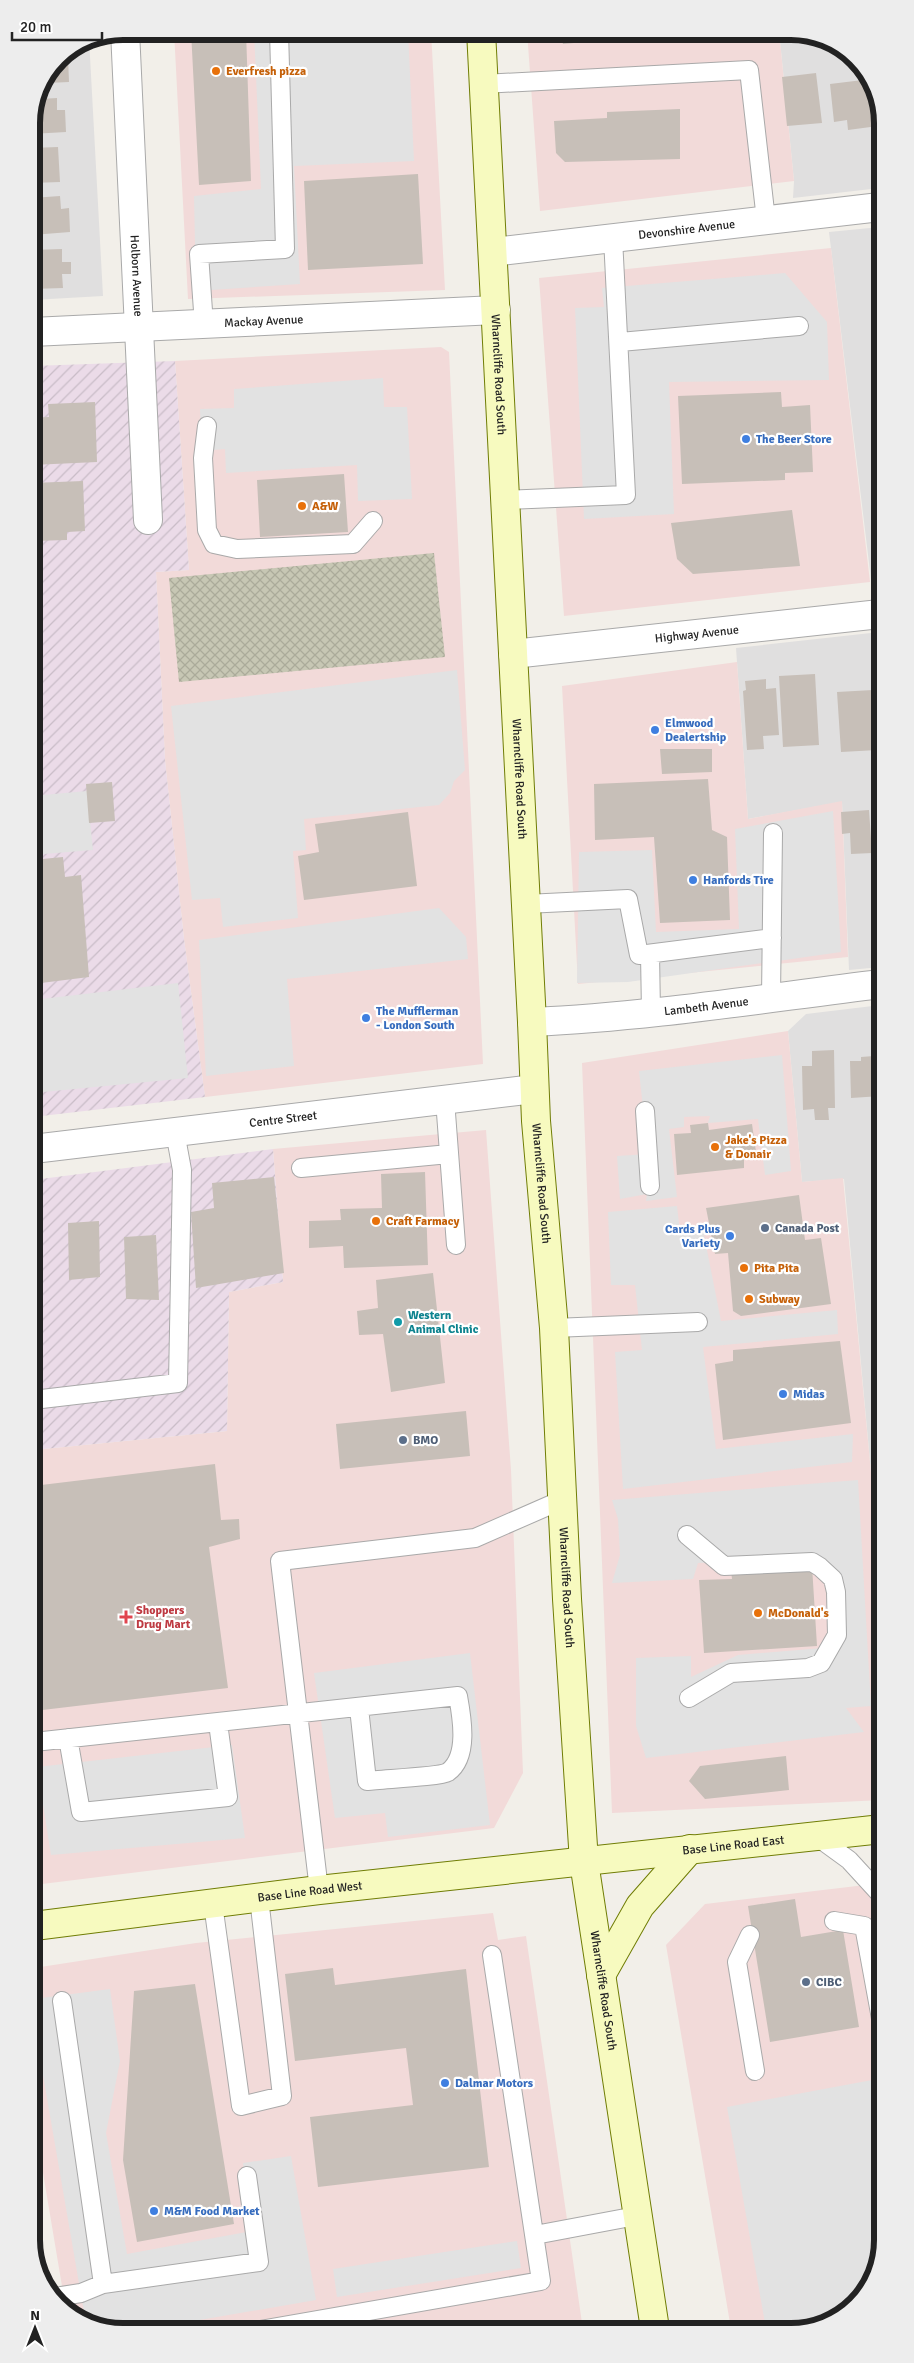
<svg xmlns="http://www.w3.org/2000/svg" width="914" height="2363" font-family="Signika,sans-serif">
<style>
.residential{fill:#e0dfdf}
.commercial{fill:#f2dad9}
.industrial{fill:url(#industrial-furrows)}
.construction{fill:url(#construction-cross-hatch)}
.parking{fill:#e2e2e2}
.building{fill:#c7bfb8}
.lines{fill:none;stroke-linecap:round;stroke-linejoin:round}
.lane-casing{stroke:#a9a9a9;stroke-width:20}
.street-casing{stroke:#a9a9a9;stroke-width:30}
.secondary-casing{stroke:#707d05;stroke-width:30}
.lane{stroke:#fff;stroke-width:18}
.street{stroke:#fff;stroke-width:28}
.secondary{stroke:#f7fabf;stroke-width:28}
.food-dot{fill:#e8710a;stroke:#fff;stroke-width:2}
.shop-dot{fill:#3f7fe0;stroke:#fff;stroke-width:2}
.service-dot{fill:#5c6f8a;stroke:#fff;stroke-width:2}
.culture-dot{fill:#0f9aa8;stroke:#fff;stroke-width:2}
.health-dot{fill:#e0444e;stroke:#fff;stroke-width:2}
.labels{text-anchor:middle;dominant-baseline:central;stroke-width:4.5;stroke-linejoin:round;paint-order:stroke}
.food-label{font-size:12px;font-weight:bold;fill:#c56008;stroke:#fff;text-anchor:start}
.street-label{font-size:12px;fill:#222;stroke:#fff}
.shop-label{font-size:12px;font-weight:bold;fill:#366cbe;stroke:#fff;text-anchor:start}
.service-label{font-size:12px;font-weight:bold;fill:#4e5e75;stroke:#fff;text-anchor:start}
.culture-label{font-size:12px;font-weight:bold;fill:#0d838f;stroke:#fff;text-anchor:start}
.health-label{font-size:12px;font-weight:bold;fill:#be3a42;stroke:#fff;text-anchor:start}
.rim{fill:none;stroke:#222;stroke-width:6}
</style>
<defs>
<pattern id="industrial-furrows" width="10" height="10" patternUnits="userSpaceOnUse" patternTransform="scale(1.25)"><rect width="10" height="10" fill="#ebdbe8"/><path d="M-1 1l2-2M0 10L10 0M9 11l2-2" fill="none" stroke="#c9bcc7"/></pattern>
<pattern id="construction-cross-hatch" width="8" height="8" patternUnits="userSpaceOnUse" patternTransform="scale(1.25)"><rect width="8" height="8" fill="#c7c7b4"/><path d="M0 0l8 8M0 8l8-8" fill="none" stroke="#abab9a"/></pattern>
</defs>
<rect width="100%" height="100%" fill="#f2efe9"/>
<path class="residential" d="M779,31H797L847,50L880,99V188L793,198L794,181Z
M89,38L103,296L32,300L31,118L58,58Z
M880,227V595L873,596L829,232Z
M880,632L881,967L849,970L842,802L748,819L736,648Z
M881,1005L882,1665L872,1483L844,1179L802,1182L788,1031L806,1014Z"/>
<path class="commercial" d="M174,31H431L445,290L188,299Z
M527,31H779L794,181L540,211Z
M831,248L870,582L564,616L539,278Z
M441,347L449,352L483,1064L205,1097L184,939L165,760L156,572L189,570L175,361Z
M737,662L748,819L842,801L848,957L578,984L562,686Z
M788,1031L802,1182L843,1178L872,1483L882,1665V1800L612,1813L582,1063Z
M486,1130L511,1470L523,1773L494,1828L34,1885L33,1450L227,1431L229,1292L283,1282L273,1149Z
M882,1883L883,2240L864,2296L815,2329H731L666,1945L705,1904Z
M493,1913L498,1940L526,1936L583,2330L117,2332L66,2310L34,2119V1968L196,1943Z"/>
<path class="industrial" d="M175,361L189,570L156,572L165,760L184,939L205,1097L33,1117L32,366Z
M273,1149L283,1282L229,1292L227,1431L33,1450V1180Z"/>
<path class="construction" d="M434,553L445,657L179,682L169,578Z"/>
<path class="parking" d="M254,31H408L414,161L294,166L300,284L196,291L194,196L261,189Z
M785,273L827,322L829,380L669,382L674,514L584,519L575,308L604,307L602,288Z
M383,378L384,407H407L412,499L358,501L357,465L226,473L225,449L202,451L200,409L234,408V389Z
M457,670L465,770L454,781L450,793L439,805L304,819L306,850L293,851L298,918L223,927L220,898L192,900L171,706Z
M87,791L93,850L32,855V796Z
M833,811L841,952L628,982L577,983L579,852L652,850L656,932L739,929L735,829Z
M439,908L466,937L468,959L287,979L294,1066L206,1076L199,940Z
M178,983L188,1078L33,1093V1000Z
M782,1055L791,1171L765,1175L758,1119L708,1123L710,1116L684,1117V1127L669,1129L677,1197L646,1201L647,1194L620,1199L617,1156L648,1154L639,1071Z
M677,1206L680,1232L703,1230L721,1321L837,1310L838,1334L703,1347L716,1449L853,1434L852,1462L623,1489L615,1352L642,1350L635,1285H611L608,1212Z
M858,1480L871,1706L846,1708L864,1732L646,1758L636,1726V1658L691,1656V1677L738,1655L823,1648L832,1626L825,1558L698,1563L693,1579L612,1583L620,1555L618,1519L612,1500Z
M470,1653L490,1825L388,1837L385,1813L335,1818L314,1673Z
M232,1745L245,1838L51,1855L37,1767Z
M110,1989L120,2061L106,2133L127,2254L252,2231L243,2163L291,2156L316,2300L136,2331L117,2332L85,2318L34,2023V1999Z
M883,2078V2240L864,2296L815,2329H766L727,2107Z
M517,2241L521,2268L337,2297L333,2269Z"/>
<path class="building" d="M191,31H246L251,181L199,185Z
M559,31H683V33L563,44Z
M68,57L69,82L47,83L58,58Z
M816,73L822,123L787,126L782,77Z
M862,73L880,99V116H877L878,126L848,130L847,120L834,122L830,84L863,80Z
M57,98V110H65L66,132L31,134V118L40,99Z
M680,109V159L565,162L556,153L554,121L607,118V112Z
M58,147L60,182L32,183L31,148Z
M418,174L423,264L308,270L304,181Z
M60,196L61,209L69,208L70,232L32,235V198Z
M62,249V262H71V274H62L63,288L32,289V250Z
M880,284V339L875,340L872,285Z
M781,392L782,407L810,405L813,472L785,473V480L682,484L678,396Z
M95,402L97,462L32,465V418L49,417L48,404Z
M344,474L348,532L260,537L257,480Z
M83,481L85,531L67,532V540L32,541V483Z
M792,510L800,566L693,574L677,559L671,523Z
M815,674L819,745L783,747L779,676Z
M766,679V689L776,688L779,735L763,736L764,749L747,750L743,691L746,690L745,681Z
M873,690L877,750L841,752L837,692Z
M660,749H712V772L662,774Z
M708,779L712,830L727,837L730,920L660,923L654,837L595,840L594,784Z
M112,782L115,821L89,823L86,784Z
M869,810L872,853L851,854L850,833L842,834L841,812Z
M408,812L417,886L304,900L298,856L319,852L315,824Z
M63,857L65,877L81,875L89,977L33,984L32,860Z
M834,1050L835,1108H828L829,1120H815L814,1109L803,1110L802,1066H812V1051Z
M874,1056L875,1061H881V1096L851,1098L850,1061H861V1057Z
M708,1123L709,1130L752,1124L757,1159L744,1160V1168L677,1175L674,1134L691,1133L690,1125Z
M425,1172L428,1265L344,1268L343,1246L309,1248V1221L341,1220L340,1209L382,1208L381,1174Z
M274,1177L284,1273L196,1288L191,1212L214,1208L212,1183Z
M799,1195L805,1240L821,1238L831,1304L741,1316L733,1311L728,1253L715,1254L706,1208Z
M99,1221L100,1277L69,1280L68,1223Z
M156,1235L159,1300L126,1299L124,1237Z
M433,1273L445,1383L391,1392L383,1334L359,1335L357,1311L378,1308L376,1280Z
M840,1341L851,1423L723,1440L715,1364L733,1361V1350Z
M466,1411L470,1456L340,1469L336,1424Z
M215,1464L221,1520L239,1519L240,1539L209,1547L228,1688L34,1711L33,1486Z
M812,1566L817,1646L704,1653L699,1580L732,1579L731,1570Z
M786,1756L789,1790L705,1799L689,1781L700,1766Z
M795,1899L801,1937L843,1930L859,2027L770,2042L748,1906Z
M333,1968L335,1985L466,1969L489,2167L318,2187L310,2117L413,2105L406,2048L295,2061L285,1974Z
M195,1984L234,2224L137,2242L123,2160L134,1991Z
M516,2323L517,2330H482V2329Z"/>
<g class="lines">
<defs>
<path id="lane" d="M483,84L749,70L766,220
M204,325L199,254L285,249L279,31
M620,342L799,326
M207,426L203,458L207,530L214,544L237,549L353,544L373,521
M505,500L626,495L613,238
M526,904L628,899L639,955L772,938
M650,954L651,1012
M771,997L773,833
M445,1100L456,1245
M645,1111L650,1186
M301,1168L449,1154
M554,1328L698,1322
M33,1400L178,1383L182,1170L175,1132
M687,1535L724,1566L812,1562L820,1567L833,1579L836,1592L837,1635L821,1663L808,1668L731,1673L689,1698
M68,1738L81,1812L228,1797L218,1723
M34,1742L458,1696C462,1718 469,1757 448,1772C440,1777 381,1779 367,1781L359,1708
M816,1836L849,1860L882,1896
M319,1890L280,1561L475,1538L564,1499
M213,1904L241,2106L282,2096L259,1898
M834,1921L864,1926L882,2024
M750,1935L737,1962L755,2071
M62,2001L103,2284L259,2262L247,2176
M535,2235L636,2216
M55,2297L81,2293L103,2284
M255,2331L541,2281L492,1955"/>
<g id="street">
<path id="s1" d="M125,31L148,520"/>
<path id="s2" d="M493,252L880,207"/>
<path id="s3" d="M32,332L496,310"/>
<path id="s4" d="M513,654L880,614"/>
<path id="s5" d="M532,1022C649,1017 765,998 881,984"/>
<path id="s6" d="M33,1149L534,1089"/>
</g>
<g id="secondary">
<path id="s7" d="M481,31L532,1022L536,1121L554,1328L567,1599L584,1862L655,2329"/>
<path id="s8" d="M34,1926L319,1890L882,1829"/>
<path d="M601,1975L640,1906L690,1849"/>
</g>
</defs>
<use href="#lane" class="lane-casing"/>
<use href="#street" class="street-casing"/>
<use href="#secondary" class="secondary-casing"/>
<use href="#lane" class="lane"/>
<use href="#street" class="street"/>
<use href="#secondary" class="secondary"/>
</g>
<g class="food-dot">
<circle cx="216" cy="71" r="5"/>
<circle cx="302" cy="506" r="5"/>
<circle cx="715" cy="1147" r="5"/>
<circle cx="376" cy="1221" r="5"/>
<circle cx="744" cy="1268" r="5"/>
<circle cx="749" cy="1299" r="5"/>
<circle cx="758" cy="1613" r="5"/>
</g>
<g class="shop-dot">
<circle cx="746" cy="439" r="5"/>
<circle cx="655" cy="730" r="5"/>
<circle cx="693" cy="880" r="5"/>
<circle cx="366" cy="1018" r="5"/>
<circle cx="730" cy="1236" r="5"/>
<circle cx="783" cy="1394" r="5"/>
<circle cx="445" cy="2083" r="5"/>
<circle cx="154" cy="2211" r="5"/>
</g>
<g class="service-dot">
<circle cx="765" cy="1228" r="5"/>
<circle cx="403" cy="1440" r="5"/>
<circle cx="806" cy="1982" r="5"/>
</g>
<circle class="culture-dot" cx="398" cy="1322" r="5"/>
<path class="health-dot" d="M123.5 1609.5h5v5h5v5h-5v5h-5v-5h-5v-5h5z"/>
<g class="labels">
<g class="food-label">
<text x="226" y="71">Everfresh pizza</text>
<text x="312" y="506">A&amp;W</text>
<text x="725" y="1140">Jake's Pizza<tspan x="725" dy="14">&amp; Donair</tspan></text>
<text x="386" y="1221">Craft Farmacy</text>
<text x="754" y="1268">Pita Pita</text>
<text x="759" y="1299">Subway</text>
<text x="768" y="1613">McDonald's</text>
</g>
<g class="street-label">
<text stroke="none"><textPath href="#s2" startOffset="195">Devonshire Avenue</textPath></text>
<text stroke="none"><textPath href="#s1" startOffset="245">Holborn Avenue</textPath></text>
<text stroke="none"><textPath href="#s3" startOffset="232">Mackay Avenue</textPath></text>
<text stroke="none"><textPath href="#s7" startOffset="344">Wharncliffe Road South</textPath></text>
<text stroke="none"><textPath href="#s4" startOffset="185">Highway Avenue</textPath></text>
<text stroke="none"><textPath href="#s7" startOffset="749">Wharncliffe Road South</textPath></text>
<text stroke="none"><textPath href="#s5" startOffset="175">Lambeth Avenue</textPath></text>
<text stroke="none"><textPath href="#s6" startOffset="252">Centre Street</textPath></text>
<text stroke="none"><textPath href="#s7" startOffset="1154">Wharncliffe Road South</textPath></text>
<text stroke="none"><textPath href="#s7" startOffset="1559">Wharncliffe Road South</textPath></text>
<text stroke="none"><textPath href="#s8" startOffset="704">Base Line Road East</textPath></text>
<text stroke="none"><textPath href="#s8" startOffset="278">Base Line Road West</textPath></text>
<text stroke="none"><textPath href="#s7" startOffset="1964">Wharncliffe Road South</textPath></text>
</g>
<g class="shop-label">
<text x="756" y="439">The Beer Store</text>
<text x="665" y="723">Elmwood<tspan x="665" dy="14">Dealertship</tspan></text>
<text x="703" y="880">Hanfords Tire</text>
<text x="376" y="1011">The Mufflerman<tspan x="376" dy="14">- London South</tspan></text>
<text x="720" y="1229" text-anchor="end">Cards Plus<tspan x="720" dy="14">Variety</tspan></text>
<text x="793" y="1394">Midas</text>
<text x="455" y="2083">Dalmar Motors</text>
<text x="164" y="2211">M&amp;M Food Market</text>
</g>
<g class="service-label">
<text x="775" y="1228">Canada Post</text>
<text x="413" y="1440">BMO</text>
<text x="816" y="1982">CIBC</text>
</g>
<g class="culture-label">
<text x="408" y="1315">Western<tspan x="408" dy="14">Animal Clinic</tspan></text>
</g>
<g class="health-label">
<text x="136" y="1610">Shoppers<tspan x="136" dy="14">Drug Mart</tspan></text>
</g>
</g>
<path d="M0 0H914V2363H0ZM123 40H791A83 83 0 0 1 874 123V2240A83 83 0 0 1 791 2323H123A83 83 0 0 1 40 2240V123A83 83 0 0 1 123 40Z" fill="#ededed" fill-rule="evenodd"/>
<path class="rim" d="M123 40H791A83 83 0 0 1 874 123V2240A83 83 0 0 1 791 2323H123A83 83 0 0 1 40 2240V123A83 83 0 0 1 123 40Z"/>
<g transform="translate(35 2328)" stroke="#ffffff" stroke-width="4" paint-order="stroke">
<path d="M0-4L9 19L0 12L-9 19Z" fill="#222222"/>
<text y="-8" font-size="14" font-weight="bold" text-anchor="middle" fill="#222222">N</text>
</g>
<path d="M12 32v8h90v-8" fill="none" stroke="#222222" stroke-width="2.5"/>
<text x="20" y="32" font-size="15" fill="#222222" stroke="#ffffff" stroke-width="4" paint-order="stroke">20 m</text>
</svg>
